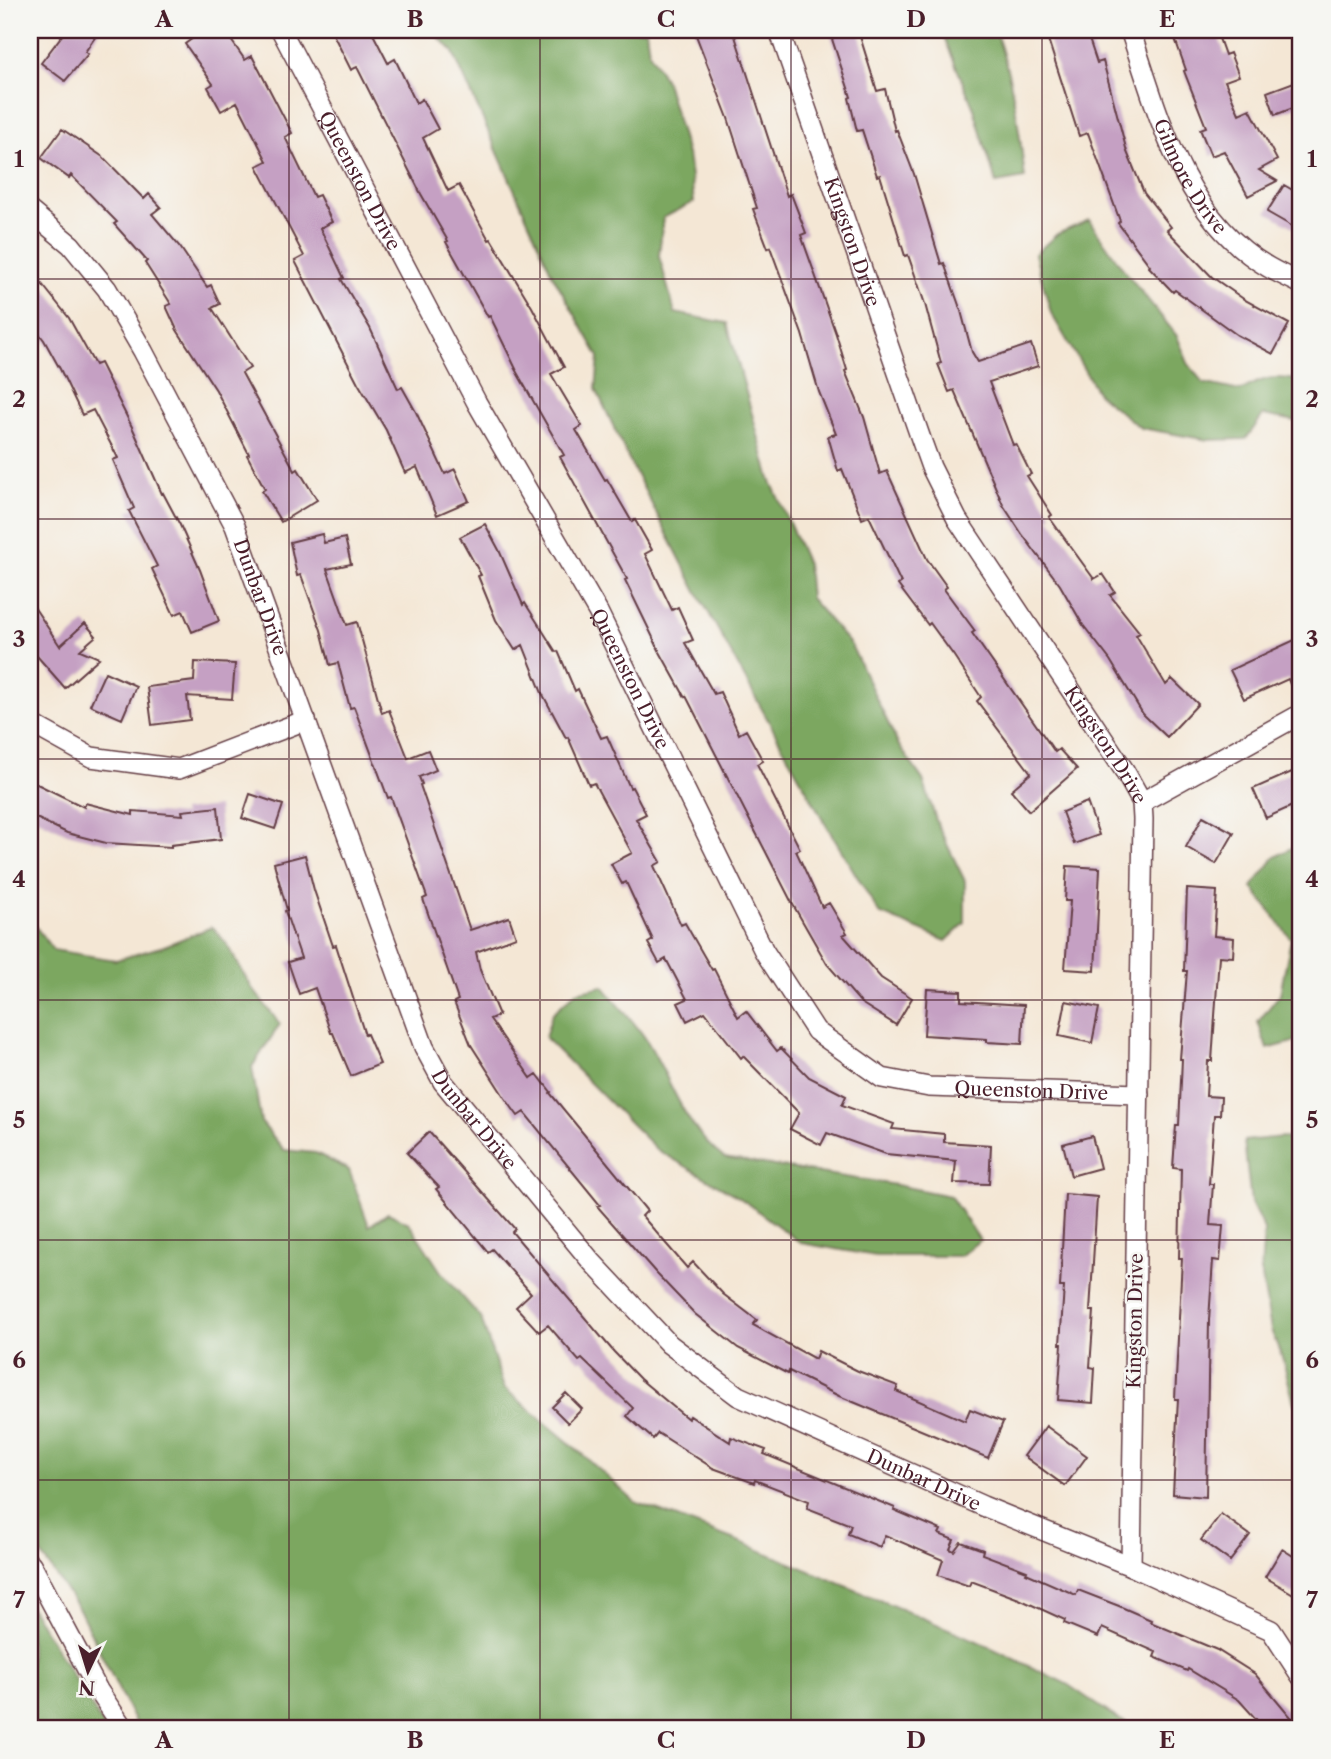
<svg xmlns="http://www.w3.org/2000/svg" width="1331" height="1759" font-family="'Libre Caslon Text',serif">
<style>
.forest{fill:#7ca760;stroke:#636346;stroke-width:2}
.building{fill:#c5a0c3}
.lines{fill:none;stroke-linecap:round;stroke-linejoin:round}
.minor-casing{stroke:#643d44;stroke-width:22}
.minor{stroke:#fff;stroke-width:19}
.grid{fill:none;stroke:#4a1f2b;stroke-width:2;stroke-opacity:0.55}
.labels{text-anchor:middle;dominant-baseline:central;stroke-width:5;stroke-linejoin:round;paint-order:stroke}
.street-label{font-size:19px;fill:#4a1f2b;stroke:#f6f6f2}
.neatline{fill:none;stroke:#4a1f2b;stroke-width:2.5}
.grid-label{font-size:23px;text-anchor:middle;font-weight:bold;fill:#4a1f2b}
</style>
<rect width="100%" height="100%" fill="#f6f6f2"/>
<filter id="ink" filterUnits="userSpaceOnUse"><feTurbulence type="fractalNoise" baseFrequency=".0143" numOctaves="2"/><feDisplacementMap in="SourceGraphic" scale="14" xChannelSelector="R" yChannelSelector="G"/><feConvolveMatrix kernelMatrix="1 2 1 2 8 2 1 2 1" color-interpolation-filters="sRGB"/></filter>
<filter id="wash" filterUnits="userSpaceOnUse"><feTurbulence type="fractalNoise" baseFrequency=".00686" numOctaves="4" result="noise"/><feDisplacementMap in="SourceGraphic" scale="28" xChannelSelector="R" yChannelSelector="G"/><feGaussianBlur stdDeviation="1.57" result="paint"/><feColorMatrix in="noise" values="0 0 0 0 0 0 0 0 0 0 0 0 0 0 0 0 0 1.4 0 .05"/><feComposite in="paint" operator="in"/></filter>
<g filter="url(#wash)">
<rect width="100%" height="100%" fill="#f4e7d5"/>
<path class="forest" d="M431,30H646L649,52L666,82L689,161L694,202L663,218L659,256L675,313L727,323L770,479L807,564L810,598L851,645L898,744L923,780L938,826L965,881V923L946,941L879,913L826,825L696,590L630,462L596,389L599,357L552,274L452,50Z
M941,30H995C1013,78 1019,127 1025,178L996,183L974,109Z
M1089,220L1124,270L1177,336L1188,363L1203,383L1240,391C1265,377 1273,375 1301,381V422L1263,415L1246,439L1208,440L1141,428L1099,395L1051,313L1035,254L1057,234Z
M1301,843V1040L1267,1049L1258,1022L1280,994L1291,939L1252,887L1275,857Z
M30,919L53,950L116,960L164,946L212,927L226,943L252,988L280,1024L252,1067L261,1122L284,1150L316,1153L349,1170L369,1226L388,1213L409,1223L441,1272L481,1318L504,1388L573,1446L635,1502L743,1543L975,1640L1067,1684L1118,1719L1139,1729H138L80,1611L30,1538Z
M603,986C617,1004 635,1022 647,1041C673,1083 683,1127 724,1158L896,1185L950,1196L980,1240L960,1256H876L801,1243L740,1198L656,1149L545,1038L552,1014L576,992Z
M1283,1137L1301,1145V1412L1294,1403L1283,1360L1271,1330L1261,1271L1264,1230L1251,1203L1244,1141Z
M30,1606L105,1729H30Z"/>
<g id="blocks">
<path class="building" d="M66,30H100L85,52L88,54L65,81L41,63Z
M187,30H224L245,60L252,56L292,133L285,137L314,197L319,195L332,222L320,228L344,278L341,279L370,328L398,389L402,387L416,412L445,474L455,469L469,501L437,515L417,467L405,473L386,430L358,383L295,261L304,256L257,166L267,161L237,102L221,111L208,87L213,84L185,44L193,38Z
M342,30H371L388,63L395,59L416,103L422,99L438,129L423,138L448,191L459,185L489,240L491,239L532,307L564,367L551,374L582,426L576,430L605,480L607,479L632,522L635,520L652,550L645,554L672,610L678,607L693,640L685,643L714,694L720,692L739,734L746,730L763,761L757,764L800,849L796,851L822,907L829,903L847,933L843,935L881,978L912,998L896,1025L861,1003L827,964L792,903L686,696L685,697L660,652L625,580L627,579L560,457L564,455L515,369H516L490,316L488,317L446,242L448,241L421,194L357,67L351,70L333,34Z
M694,30H733L787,196L791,194L806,233L801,235L836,334L847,370L845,371L864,417L880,474L887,471L927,559L947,587L944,589L975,631L972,633L1055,752L1059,749L1077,769L1029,811L1011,790L1031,773L977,701L981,697L954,656L930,623L928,625L898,585L901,583L869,516L862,519L842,469L838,471L828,436L836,434L819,392L802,334L770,247L768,248L753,209L757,208L728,118Z
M829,30H858L877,91L885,89L895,131L897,130L914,174L941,264L944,263L961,311L972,352L978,362L1031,344L1038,366L989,382L1013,445L1016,444L1031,474L1027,476L1052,515L1049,517L1094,579L1103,574L1115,592L1110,595L1140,633L1136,635L1166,685L1172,679L1198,704L1167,737L1143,714L1110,660L1083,625L1060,585L1022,534L1003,505L954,390L949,392L938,364L941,363L925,304L908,255L905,256L880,175L877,176L862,130L857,131L849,98L851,97Z
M1045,30H1086L1097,63L1103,61L1127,152L1144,193L1171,227L1167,230L1212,277L1245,300L1289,324L1273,354L1237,335L1175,290L1173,292L1149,267L1150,266L1118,223L1120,221L1088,133L1079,136Z
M1172,30H1216L1225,55L1230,53L1239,76L1225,81L1239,114L1250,109L1277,160L1259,170L1277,181L1248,196L1224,151L1211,156L1200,129L1206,127L1184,71L1186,70Z
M1294,82L1301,105L1275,115L1267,92Z
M62,129L103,157L144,199L149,194L161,207L152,214L180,247L207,287L211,285L220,304L212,308L250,368L242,373L295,471L298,469L317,500L281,522L262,491L265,489L247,455L249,454L216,390L177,330L166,306L171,304L145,263L147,261L114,224L117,222L71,175L69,178L41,158Z
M1284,185L1301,195V217L1295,228L1267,212Z
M30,269L69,318L95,365L100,363L133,429L162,494L163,493L180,525L200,570L219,621L192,632L183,611L174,615L152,569L157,566L129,511L134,508L113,460L118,458L93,410L82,415L60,369L44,340L30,322Z
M485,524L499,550L523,605L525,603L556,652L558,651L575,691L578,689L601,738L607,736L630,788L632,787L646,814L636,819L661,862L654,866L681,925L685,923L712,970L714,969L738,1017L746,1011L777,1051L781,1048L809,1077L846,1096L842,1105L894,1124L892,1129L944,1134V1142L991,1145L989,1184L954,1183L956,1161L886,1154L827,1133L821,1145L790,1129L799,1113L743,1056L741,1058L705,1012L687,1021L678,1003L687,999L666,959L659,963L648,943L653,940L626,882L622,884L611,864L632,853L594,783L589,785L568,737L566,738L542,693L523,645L515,650L496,620L478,576L481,575L460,537Z
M322,534L324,543L345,538L351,564L327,569L347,625L357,622L382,713L389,710L408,758L428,750L436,770L419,777L422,784L420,785L470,930L509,917L516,937L476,952L480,970L499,1015L490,1019L531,1078L537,1074L551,1092L550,1093L647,1211L642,1216L687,1268L693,1262L723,1294L757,1320L753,1325L815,1359L818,1351L858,1371L898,1386L896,1391L965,1421L970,1409L1003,1422L988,1458L839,1396L789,1371L788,1374L738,1348L695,1314L656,1273L597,1206L600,1205L524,1112L518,1116L505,1098L471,1045L454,1002L458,1000L423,899L427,897L391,797L388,798L354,707L350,708L338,663L330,665L321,630L301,575L297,576L290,542Z
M30,601L60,646L85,623L96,636L80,650L99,658L65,688L30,648Z
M1301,637V678L1290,684L1288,679L1244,699L1230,670Z
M195,662L235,664L232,699L187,696L190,720L152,725L147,687L194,681Z
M105,672L136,686L122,719L90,705Z
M1301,768V802L1266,818L1253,789Z
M35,783L84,807L85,803L133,815V811L183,815L182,811L218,807L221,839L171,845V847L106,843L67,833L30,815V794Z
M250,794L283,805L275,829L242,818Z
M1087,802L1099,835L1074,844L1062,812Z
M1203,816L1234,833L1216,864L1186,847Z
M305,855L314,890L333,946L336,945L365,1035L367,1034L380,1064L351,1076L333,1033H331L315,988L299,994L288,962L301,958L285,911L287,910L274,863Z
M1067,866L1100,868L1095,971L1065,969L1070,901H1065Z
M1187,889L1217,891L1214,936L1234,938L1233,957L1219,956L1212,1061H1208L1206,1096L1221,1097L1220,1115H1214L1209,1184H1213L1210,1225L1223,1226L1220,1261L1213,1260L1209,1320L1206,1497L1173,1494L1178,1399H1175L1182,1258H1179L1181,1169L1173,1168L1176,1125H1179L1182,1059H1180L1187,971H1184Z
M927,989L961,991V1001L1024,1005L1022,1044L987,1042V1039L924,1035Z
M1066,1001L1099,1008L1092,1043L1059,1036Z
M429,1132L515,1229L512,1232L614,1352L640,1379L688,1419L690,1416L730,1442L731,1437L766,1450L764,1454L895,1508L894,1510L941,1530L939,1534L954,1540L950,1549L954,1551L961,1542L983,1550L982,1554L1027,1571L1026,1573L1076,1595L1078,1590L1119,1606L1151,1620L1150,1622L1217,1650L1255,1674L1301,1729H1265L1239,1700L1188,1669L1187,1671L1154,1657L1156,1652L1102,1628L1098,1637L1064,1623L1065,1620L1019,1599L971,1581L969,1586L938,1575L943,1560L885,1535L880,1547L848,1534L851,1525L807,1508L809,1501L755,1480L754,1483L713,1468L658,1433L653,1439L627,1416L633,1408L582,1359L579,1361L548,1325L539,1332L516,1307L531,1293L492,1249L488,1252L436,1189L439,1187L407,1153Z
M1092,1136L1100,1168L1071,1176L1063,1144Z
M1065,1194L1097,1197L1090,1311H1094L1090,1367L1095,1368L1093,1403L1058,1400L1062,1344H1060L1064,1287H1060Z
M566,1393L582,1409L568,1423L552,1407Z
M1046,1426L1087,1456L1065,1486L1024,1456Z
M1221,1514L1250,1535L1230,1561L1201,1540Z
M1282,1549L1301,1561V1585L1295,1595L1265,1577Z"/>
</g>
</g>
<g filter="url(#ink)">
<use href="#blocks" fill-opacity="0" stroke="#643d44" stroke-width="2"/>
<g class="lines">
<defs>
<g id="minor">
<path id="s1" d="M281,30L477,403L598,612L764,951L816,1031L882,1078L929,1087L1139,1094"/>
<path id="s2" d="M779,30L922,442L931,467L957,519L1124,770L1142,802L1143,819L1131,1566"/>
<path id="s3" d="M1130,30C1159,116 1183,217 1268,267C1278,273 1290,278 1301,284"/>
<path id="s4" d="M30,211L71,245L107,289L143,351L235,526L424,1047L443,1082L591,1261L669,1344L738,1396L983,1506L1131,1566L1271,1630L1301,1676"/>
<path d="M30,723L91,757L179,769L306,720"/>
<path d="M1142,802L1301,714"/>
<path d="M31,1564L98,1690L124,1729"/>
</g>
</defs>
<use href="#minor" class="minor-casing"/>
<use href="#minor" class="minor"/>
</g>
</g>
<path class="grid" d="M289,30V1729M540,30V1729M791,30V1729M1042,30V1729M30,279H1301M30,519H1301M30,759H1301M30,1000H1301M30,1240H1301M30,1480H1301"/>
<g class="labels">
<g class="street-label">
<text stroke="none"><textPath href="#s3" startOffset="159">Gilmore Drive</textPath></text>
<text stroke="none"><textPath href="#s1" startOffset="170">Queenston Drive</textPath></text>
<text stroke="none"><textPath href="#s2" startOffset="224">Kingston Drive</textPath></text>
<text stroke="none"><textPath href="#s4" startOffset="455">Dunbar Drive</textPath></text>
<text stroke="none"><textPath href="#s1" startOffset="737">Queenston Drive</textPath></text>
<text stroke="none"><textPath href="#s2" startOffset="791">Kingston Drive</textPath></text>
<text stroke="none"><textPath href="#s1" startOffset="1367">Queenston Drive</textPath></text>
<text stroke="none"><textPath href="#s4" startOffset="1022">Dunbar Drive</textPath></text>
<text transform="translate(1135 1321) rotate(-89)">Kingston Drive</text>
<text stroke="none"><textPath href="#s4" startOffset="1610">Dunbar Drive</textPath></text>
</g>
</g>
<rect width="1331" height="1759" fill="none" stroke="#f6f6f2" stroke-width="77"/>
<g transform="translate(88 1671) rotate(184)" stroke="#f6f6f2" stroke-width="5" paint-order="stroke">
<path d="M0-5L12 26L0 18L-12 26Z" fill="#4a1f2b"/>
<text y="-10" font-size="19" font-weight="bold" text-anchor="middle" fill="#4a1f2b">N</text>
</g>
<rect x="38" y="38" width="1254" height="1682" class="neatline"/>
<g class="grid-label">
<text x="164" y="27">A</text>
<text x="415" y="27">B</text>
<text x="666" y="27">C</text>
<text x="916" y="27">D</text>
<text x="1167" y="27">E</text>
<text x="19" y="167">1</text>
<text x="1312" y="167">1</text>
<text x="19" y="407">2</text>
<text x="1312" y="407">2</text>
<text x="19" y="647">3</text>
<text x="1312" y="647">3</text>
<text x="19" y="887">4</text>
<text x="1312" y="887">4</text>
<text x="19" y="1128">5</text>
<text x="1312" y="1128">5</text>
<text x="19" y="1368">6</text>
<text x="1312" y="1368">6</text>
<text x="19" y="1608">7</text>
<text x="1312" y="1608">7</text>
<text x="164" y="1748">A</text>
<text x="415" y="1748">B</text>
<text x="666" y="1748">C</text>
<text x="916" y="1748">D</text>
<text x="1167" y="1748">E</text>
</g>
</svg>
